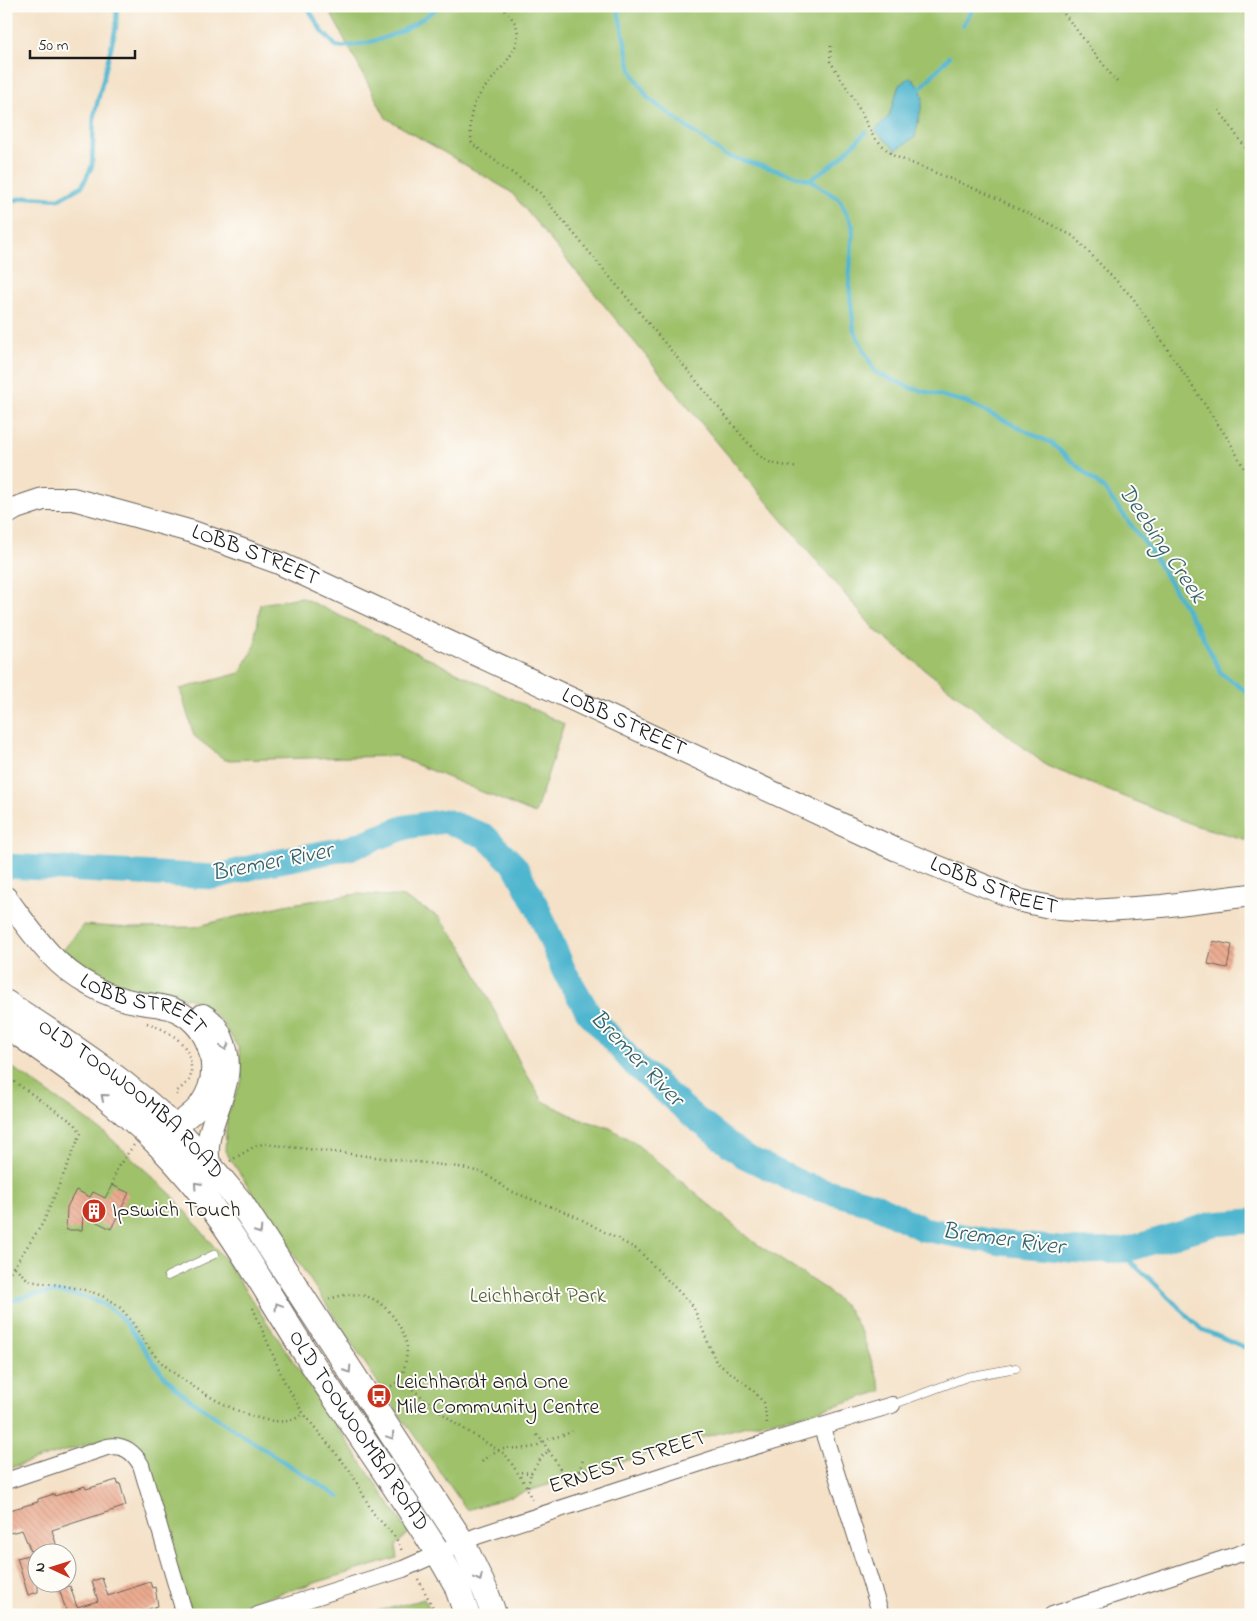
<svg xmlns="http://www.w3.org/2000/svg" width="1257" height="1621" font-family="'Indie Flower',sans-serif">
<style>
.green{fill:#9ec16b;stroke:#5d6e44}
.water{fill:#50b6cf;stroke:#366976}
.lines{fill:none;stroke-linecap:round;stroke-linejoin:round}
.stream{stroke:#50b6cf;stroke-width:4.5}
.river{stroke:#50b6cf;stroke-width:25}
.building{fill:url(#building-back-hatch)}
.lane-casing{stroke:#686158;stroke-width:9}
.street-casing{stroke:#686158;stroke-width:18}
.secondary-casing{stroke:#686158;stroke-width:24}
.primary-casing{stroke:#686158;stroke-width:27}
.path{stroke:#686158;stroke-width:2.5;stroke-dasharray:1 4;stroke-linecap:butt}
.lane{stroke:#fff;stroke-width:8}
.street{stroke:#fff;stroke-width:16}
.secondary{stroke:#fff;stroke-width:22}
.primary{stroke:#fff;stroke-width:25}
.oneway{stroke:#999}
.labels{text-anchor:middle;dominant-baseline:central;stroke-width:4;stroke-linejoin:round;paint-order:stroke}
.street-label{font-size:22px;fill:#1c1c1c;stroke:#fdfcf7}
.poi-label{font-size:22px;fill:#1c1c1c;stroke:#fdfcf7;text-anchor:start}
.park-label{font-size:22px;fill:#505e3c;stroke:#fdfcf7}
.water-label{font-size:24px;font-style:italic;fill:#33616d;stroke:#fdfcf7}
</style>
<defs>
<pattern id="building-back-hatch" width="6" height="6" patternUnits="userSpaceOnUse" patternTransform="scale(1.25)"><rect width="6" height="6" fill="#ebab90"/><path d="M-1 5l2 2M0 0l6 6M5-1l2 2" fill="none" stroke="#c9937c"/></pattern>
</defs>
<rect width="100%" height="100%" fill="#fdfcf7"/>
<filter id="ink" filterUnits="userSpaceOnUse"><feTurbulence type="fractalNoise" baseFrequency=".02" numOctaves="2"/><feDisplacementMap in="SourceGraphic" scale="10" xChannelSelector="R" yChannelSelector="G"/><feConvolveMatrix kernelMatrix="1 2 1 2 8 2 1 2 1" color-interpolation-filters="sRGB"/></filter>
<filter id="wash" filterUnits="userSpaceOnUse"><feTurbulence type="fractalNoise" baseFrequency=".0096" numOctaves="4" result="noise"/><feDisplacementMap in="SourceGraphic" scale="20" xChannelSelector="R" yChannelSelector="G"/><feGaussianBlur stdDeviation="1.12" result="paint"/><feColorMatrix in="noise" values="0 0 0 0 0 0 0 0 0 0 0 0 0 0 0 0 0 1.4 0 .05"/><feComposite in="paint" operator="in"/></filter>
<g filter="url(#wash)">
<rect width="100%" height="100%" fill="#f4e1c7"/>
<path class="green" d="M327,6H1251V841L1194,825L1047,766L875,630L716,441L511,192L386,118Z
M301,597L564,724L535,814L396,756L225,760L194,736L180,689L240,673L255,646L260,604Z
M358,894L403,897L439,917L465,951L521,1065L543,1101L579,1119L610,1128L635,1143L754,1242L825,1289L848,1309L862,1334L882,1391L811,1413L762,1422L689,1441L467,1510L390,1401L225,1151L227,1114L242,1080L239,1049L222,1022L208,1008L191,999L118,987L85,971L62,952L83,925L132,928L194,927L284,905Z
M6,1063L105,1133L172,1195L225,1260L409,1533L396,1545L398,1558L221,1611L200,1615L188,1606L143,1462L114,1442L98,1441L6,1469Z
M424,1599L432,1615H348L387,1609Z"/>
<path class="water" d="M911,77L921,90L923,99L915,137L896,150L875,130L889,116L899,85Z"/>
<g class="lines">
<path class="stream" d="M307,6L321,30L337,47C379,44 407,32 440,6
M617,6L631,70L648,98L724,155L810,180L840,200L853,227L849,285L854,330L875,372L911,388L966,402L1051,443L1104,489L1150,550L1202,635L1221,673L1251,695
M963,25L975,6
M917,92L949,57
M810,180L838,160L866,132
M6,202L28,197L59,199L82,186L92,166L94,116L116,27L117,6
M1117,1250L1150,1279L1201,1329L1251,1350
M6,1304C43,1285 98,1290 126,1323C146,1348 159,1377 186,1396C235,1432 288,1464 339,1497"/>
<path class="river" d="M6,866L215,877L269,863L350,848L406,827L445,821L485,836L515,866L538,909L564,971L588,1012L635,1065L694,1117L744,1156L805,1185L873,1204L923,1229L1001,1243L1080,1251L1125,1250L1213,1224L1251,1221"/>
</g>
<g id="blocks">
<path class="building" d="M1213,941L1232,945L1227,968L1208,964Z
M112,1185L129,1193L111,1229L83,1215L82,1230H66L67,1207L76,1190L90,1197L93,1192L105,1198Z
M117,1480L118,1484L120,1483L126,1506L52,1530L59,1554H38V1592L28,1595L17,1558L32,1554L22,1530L10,1533L6,1511L38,1502V1499L54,1494L55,1496L85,1486L86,1489Z
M102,1578L108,1596L150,1582L152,1588L155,1587L158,1606L129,1615H62V1612L66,1610L59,1589L70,1586L77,1607L98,1601L92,1581Z"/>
</g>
</g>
<g filter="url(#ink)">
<use href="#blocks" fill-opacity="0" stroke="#686158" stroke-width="1"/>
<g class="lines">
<defs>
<path id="lane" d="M168,1276L215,1254
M892,1405L967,1377L1016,1368"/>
<path id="street" d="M822,1428L881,1615
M6,1481L107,1447C123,1444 133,1451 141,1465L185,1615
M258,1615L403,1569L477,1536L716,1458L892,1405
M1052,1615L1251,1550"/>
<g id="secondary">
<path id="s1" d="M6,514L16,508L43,499H73L193,532L279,563L897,850L1022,901L1059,909L1093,911L1162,906L1251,895"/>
<path id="s2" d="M6,898C31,931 53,966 90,985C105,994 123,1000 140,1003C152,1005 165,1005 177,1011C212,1028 223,1074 200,1105C193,1114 183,1120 174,1127"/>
<path d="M203,1015C212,1020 218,1028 222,1038C243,1085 200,1121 209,1164"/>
</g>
<g id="primary">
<path id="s3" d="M6,1003C64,1041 125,1079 175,1128C199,1152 220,1178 241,1203L462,1542L485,1590L494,1615"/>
<path id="s4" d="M6,1025C59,1061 113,1098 158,1144C223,1209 259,1281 308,1357C351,1423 396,1486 438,1553L456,1584L467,1615"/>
</g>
</defs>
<use href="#lane" class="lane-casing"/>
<use href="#street" class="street-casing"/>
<use href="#secondary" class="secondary-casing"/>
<use href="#primary" class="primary-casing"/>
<path class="path" d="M502,6C506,12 513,18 516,25C527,53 483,81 474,105C469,118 470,130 472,144L540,193L758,455L771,463L798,468
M1058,6L1117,82
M831,46L830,61L854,99L873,136L892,155L990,195L1073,236L1133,298L1230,442L1251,481
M1219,110L1251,156
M147,1023C175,1033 196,1047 190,1080L176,1092L178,1097
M6,1076L75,1124L81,1133L43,1223L6,1278
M230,1161L257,1145L266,1144L459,1167L484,1173L510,1191L575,1216L638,1250L693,1306L716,1362L751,1388L764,1403L767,1423
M112,1185L117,1168L134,1145
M15,1267C19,1271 24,1277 29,1280C36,1283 44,1283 52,1284C71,1287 93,1290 110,1300C133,1314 142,1344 161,1362C185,1385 275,1443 303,1413
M329,1299C339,1296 349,1293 360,1295C383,1297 405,1327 407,1348C407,1359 404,1369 401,1380L385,1390
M253,1308L284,1381L303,1413L351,1472L373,1513L396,1538L402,1551
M401,1380L456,1424L506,1455L527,1487L532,1502
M537,1435L543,1442C553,1436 563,1437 572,1431
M549,1451L568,1482
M482,1462C505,1437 523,1457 543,1442L549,1451L543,1455L531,1473L518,1472
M565,1477L579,1471L583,1460
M528,1486L531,1473
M418,1579L437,1615"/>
<use href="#lane" class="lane"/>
<use href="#street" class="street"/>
<use href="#secondary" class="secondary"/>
<use href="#primary" class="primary"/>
</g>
<defs><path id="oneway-chevron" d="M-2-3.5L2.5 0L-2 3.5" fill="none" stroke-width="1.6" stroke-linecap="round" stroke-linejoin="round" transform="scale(1.25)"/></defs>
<g class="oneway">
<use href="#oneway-chevron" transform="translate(225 1047) rotate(73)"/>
<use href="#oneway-chevron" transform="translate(104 1097) rotate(-140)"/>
<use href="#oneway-chevron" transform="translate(197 1185) rotate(-132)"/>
<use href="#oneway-chevron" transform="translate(259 1231) rotate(57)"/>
<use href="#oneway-chevron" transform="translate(278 1306) rotate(-121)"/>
<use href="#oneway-chevron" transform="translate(348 1370) rotate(57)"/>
<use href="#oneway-chevron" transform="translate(391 1436) rotate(56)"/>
<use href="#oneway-chevron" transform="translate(479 1578) rotate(65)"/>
</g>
</g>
<defs>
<symbol id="building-disc" viewBox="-11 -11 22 22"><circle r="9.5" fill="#c8321e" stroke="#fdfcf7"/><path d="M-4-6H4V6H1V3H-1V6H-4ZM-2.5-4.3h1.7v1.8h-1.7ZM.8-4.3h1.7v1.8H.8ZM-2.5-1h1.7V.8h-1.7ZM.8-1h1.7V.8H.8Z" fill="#fff"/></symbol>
<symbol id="bus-disc" viewBox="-11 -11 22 22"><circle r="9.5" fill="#c8321e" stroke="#fdfcf7"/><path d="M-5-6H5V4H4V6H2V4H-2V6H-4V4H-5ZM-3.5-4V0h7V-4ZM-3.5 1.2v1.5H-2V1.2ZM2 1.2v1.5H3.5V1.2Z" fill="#fff"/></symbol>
</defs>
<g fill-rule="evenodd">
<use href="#building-disc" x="80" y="1197" width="28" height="28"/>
<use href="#bus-disc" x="365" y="1382" width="28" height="28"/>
</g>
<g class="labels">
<g class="street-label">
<text stroke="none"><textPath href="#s1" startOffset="261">LOBB STREET</textPath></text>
<text stroke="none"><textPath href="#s1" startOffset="666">LOBB STREET</textPath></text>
<text stroke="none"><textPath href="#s1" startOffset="1071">LOBB STREET</textPath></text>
<text stroke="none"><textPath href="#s2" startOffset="179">LOBB STREET</textPath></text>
<text stroke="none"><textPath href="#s3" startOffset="158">OLD TOOWOOMBA ROAD</textPath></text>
<text stroke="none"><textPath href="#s4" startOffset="544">OLD TOOWOOMBA ROAD</textPath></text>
<text transform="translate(628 1463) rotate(-18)">ERNEST STREET</text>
</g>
<g class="poi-label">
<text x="112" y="1211">Ipswich Touch</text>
<text x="396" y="1383">Leichhardt and One<tspan x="396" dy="25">Mile Community Centre</tspan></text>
</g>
<g class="park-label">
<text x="538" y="1297">Leichhardt Park</text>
</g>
<g class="water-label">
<text transform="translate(1161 544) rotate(56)">Deebing Creek</text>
<text transform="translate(272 863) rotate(-11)">Bremer River</text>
<text transform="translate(636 1059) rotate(46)">Bremer River</text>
<text transform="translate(1003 1240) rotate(8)">Bremer River</text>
</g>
</g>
<rect width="1257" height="1621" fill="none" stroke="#fdfcf7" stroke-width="25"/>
<g transform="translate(52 1568) rotate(274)"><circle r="24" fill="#fdfcf7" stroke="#a3a29f"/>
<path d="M0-4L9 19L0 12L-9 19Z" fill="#c8321e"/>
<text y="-8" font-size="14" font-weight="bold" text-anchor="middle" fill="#1c1c1c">N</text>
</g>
<path d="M30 50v8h105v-8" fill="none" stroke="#1c1c1c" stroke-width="2.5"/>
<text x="38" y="50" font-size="15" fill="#1c1c1c" stroke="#fdfcf7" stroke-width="4" paint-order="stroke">50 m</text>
</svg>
